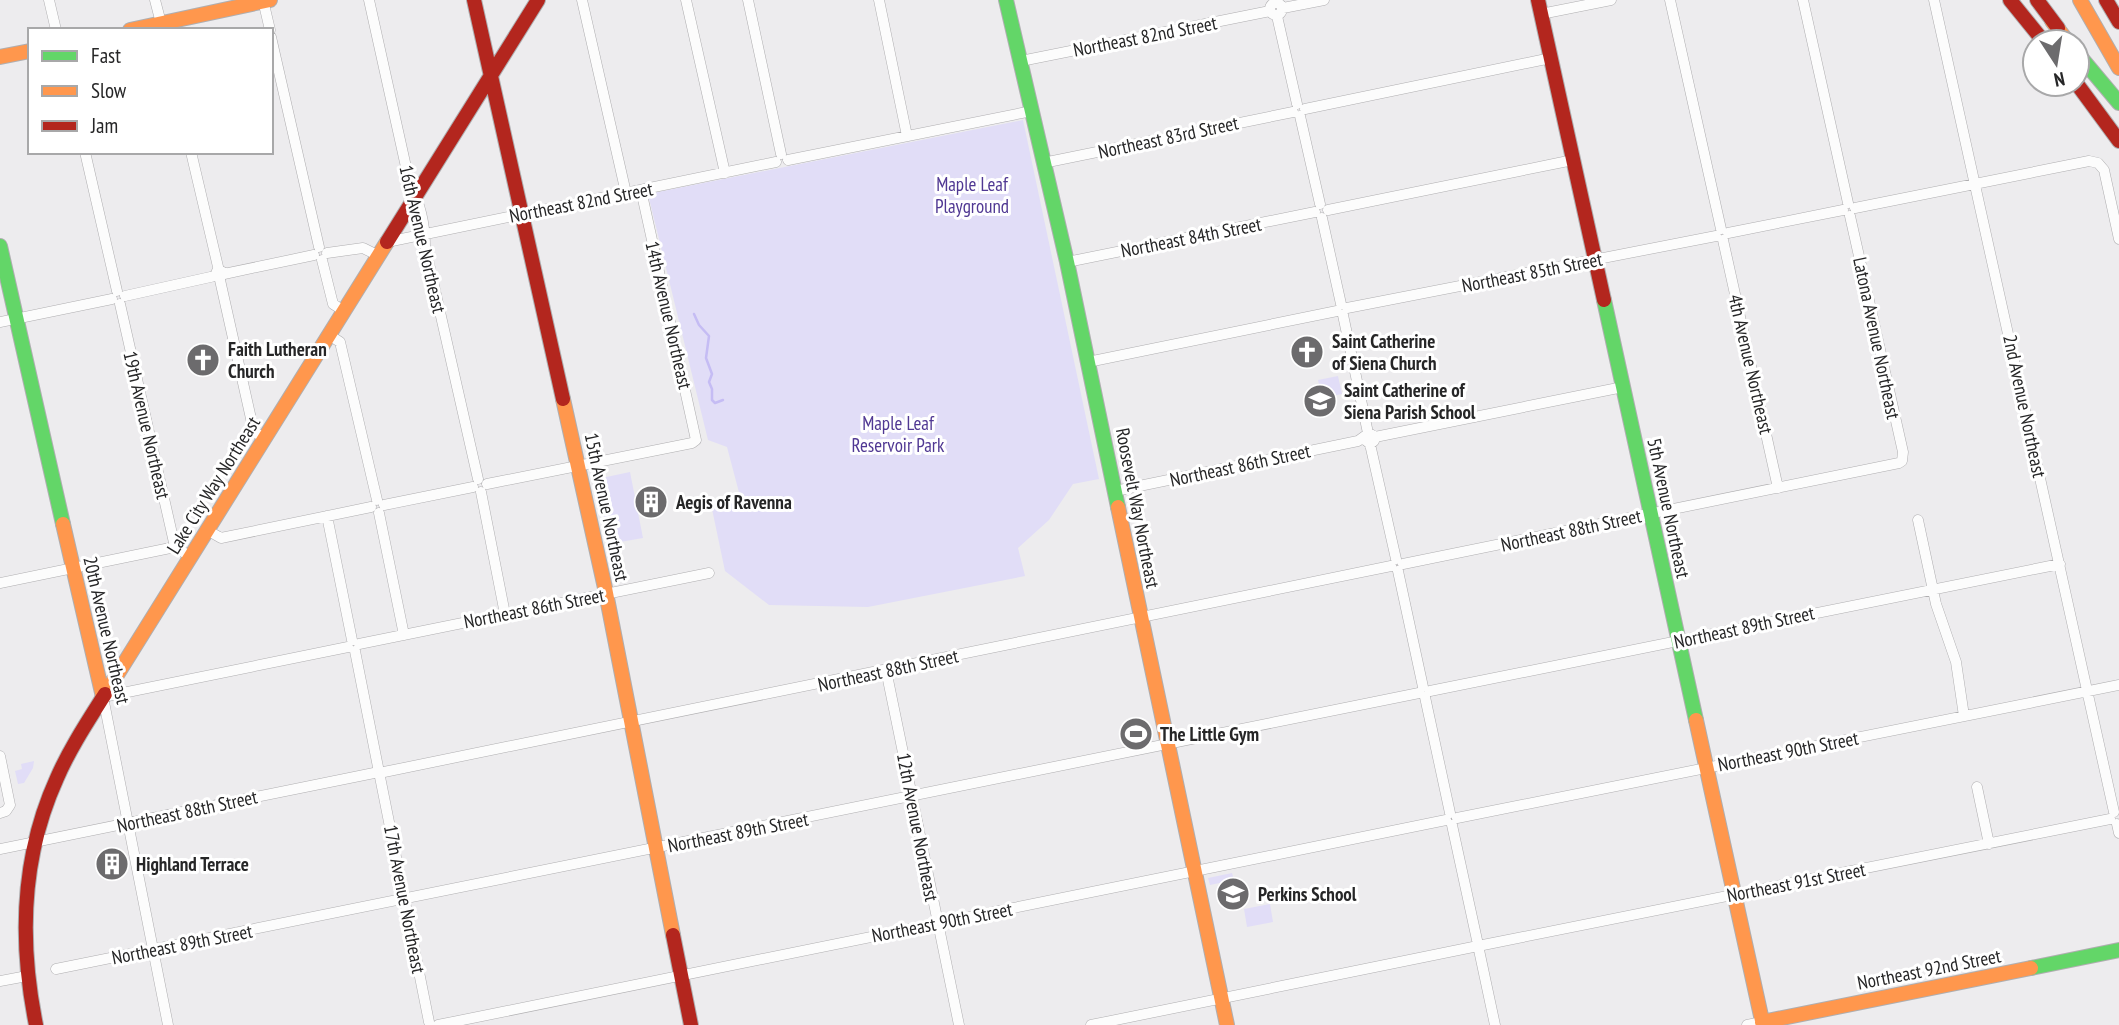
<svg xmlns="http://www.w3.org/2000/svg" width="2119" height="1025" font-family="'PT Sans Narrow',sans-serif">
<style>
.green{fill:#e1ddf7}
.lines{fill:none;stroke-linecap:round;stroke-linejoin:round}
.stream{stroke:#c5bcf4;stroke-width:2.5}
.street-casing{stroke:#afaeb0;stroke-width:11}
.fast-casing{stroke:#afaeb0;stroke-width:16}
.slow-casing{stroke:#afaeb0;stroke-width:16}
.jam-casing{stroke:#afaeb0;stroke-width:16}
.street{stroke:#fcfcfc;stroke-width:10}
.fast{stroke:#63d668;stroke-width:14}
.slow{stroke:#ff974d;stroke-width:14}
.jam{stroke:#b3261e;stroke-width:14}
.labels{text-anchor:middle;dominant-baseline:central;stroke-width:6;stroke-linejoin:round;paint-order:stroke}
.street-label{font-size:19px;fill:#262627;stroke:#fff}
.park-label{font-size:19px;fill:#503893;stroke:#fff}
.poi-label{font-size:19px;font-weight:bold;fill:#262627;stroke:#fff;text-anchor:start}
</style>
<rect width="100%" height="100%" fill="#edecee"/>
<path class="green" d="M1023,120L1099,479L1073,484L1049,520L1018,548L1025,576L868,607L769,605L725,571L712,509L741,500L727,447L708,440L648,194Z
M1338,376L1342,394L1322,398L1318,380Z
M630,472L643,538L609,544L597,479Z
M34,761L33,768L24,783L18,784L15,771L22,769L21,764Z
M1232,873L1234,880L1210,885L1208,878Z
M1270,904L1273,922L1247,927L1244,909Z"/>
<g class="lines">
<path class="stream" d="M694,314L699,325L709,336L706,358L712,374L709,382L712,389V400L715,403L723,400"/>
<defs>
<path id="street" d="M49,0L56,30
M155,0L162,27
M263,0L270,30
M369,0L410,185C420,203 425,226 425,246L478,479
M582,0L626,193
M686,0L725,173
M748,0L781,154
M879,0L907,136
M1670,0L1721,229
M1803,0L1848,203
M1934,0L2114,812
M1270 9a6 6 0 1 1 12 0a6 6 0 1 1-12 0Z
M1283,8L1324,0
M1541,14L1611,0
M1277,16L1297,104
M271,37L319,247
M1021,61L1270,11
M1305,109L1551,58
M1300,116L1320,204
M85,152L117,291
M191,152L219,271
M788,160L1032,111
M1043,163L1293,112
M1855,208L2089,161L2098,163L2104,170L2119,239
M1328,210L1573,160
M1322,218L1341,304
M1728,233L1843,210
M1723,240L1778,488
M387,242L776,162
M327,253L363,248L379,256
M322,260L333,304L344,311
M1067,262L1315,212
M224,274L314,255
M220,280L254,432L265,438
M125,296L215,276L217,271L223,272
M120,304L175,547
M1347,308L1716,236
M1343,315L1368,433
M0,322L112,299
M329,335L340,342L377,500
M1088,362L1337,311
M1375,437L1623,387
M1370,444L1396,559
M487,484L692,443L696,440L641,190
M1115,491L1358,441L1369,433L1375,437L1374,441L1370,444L1364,439
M481,492L505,614
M384,505L473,487
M379,513L404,635
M327,516L352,640
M1918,520L1936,604L1956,662L1964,716
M207,530L221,538L371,507
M1403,564L1899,463L1902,461L1903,452L1850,216
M1398,571L1423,687
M0,583L175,547L191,557
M359,644L709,573
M355,651L378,767
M886,670L959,1025
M1430,691L2060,564
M1425,697L1450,813
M0,756L10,805L6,811L0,813
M384,772L1391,566
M380,777L429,1022
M1977,787L1989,844
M1457,818L2119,685
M2117,824L2119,833
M1452,825L1477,940
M0,849L374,773
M1483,945L2110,819
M1479,950L1495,1025
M56,969L1419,693
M0,981L27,976
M168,1025L103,697L348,647
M438,1025L1446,820
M1091,1025L1473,947
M1747,1025L1762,1022"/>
<path id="fast" d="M1006,0L1067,262L1118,507
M2077,53L2119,103
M0,246L63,524
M1604,300L1696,720
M2031,968L2119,950"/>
<path id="slow" d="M2080,0L2119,68
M2052,21L2068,42
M130,30L270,0
M0,57L30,51
M563,399L605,588L673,935
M1118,507L1227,1025
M63,524L103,697
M105,694L387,242
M1696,720L1763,1025
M1762,1022L2031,968"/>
<path id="jam" d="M474,0L563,399
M1538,0L1604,300
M2010,0L2044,42
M2037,0L2058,28
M2106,0L2119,22
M2077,84L2119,141
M387,242L538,0
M673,935L691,1025
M36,1025C19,941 21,857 57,778C70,748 88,721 105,694"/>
</defs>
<use href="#street" class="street-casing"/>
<use href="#fast" class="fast-casing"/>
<use href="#slow" class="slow-casing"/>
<use href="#jam" class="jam-casing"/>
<use href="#street" class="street"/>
<use href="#fast" class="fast"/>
<use href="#slow" class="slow"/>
<use href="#jam" class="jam"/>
</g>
<defs>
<symbol id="church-disc" viewBox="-11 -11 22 22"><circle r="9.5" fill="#6c6b6d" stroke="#fff"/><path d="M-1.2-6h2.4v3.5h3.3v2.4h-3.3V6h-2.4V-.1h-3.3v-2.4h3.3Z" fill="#fff"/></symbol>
<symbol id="school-disc" viewBox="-11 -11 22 22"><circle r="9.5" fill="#6c6b6d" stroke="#fff"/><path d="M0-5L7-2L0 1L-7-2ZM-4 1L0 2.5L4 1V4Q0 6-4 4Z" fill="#fff"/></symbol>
<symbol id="building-disc" viewBox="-11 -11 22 22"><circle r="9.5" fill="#6c6b6d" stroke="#fff"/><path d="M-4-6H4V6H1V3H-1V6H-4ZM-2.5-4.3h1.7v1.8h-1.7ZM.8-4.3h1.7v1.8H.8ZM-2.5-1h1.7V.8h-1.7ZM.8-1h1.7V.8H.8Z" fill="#fff"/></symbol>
<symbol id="stadium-disc" viewBox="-11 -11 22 22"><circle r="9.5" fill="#6c6b6d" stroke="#fff"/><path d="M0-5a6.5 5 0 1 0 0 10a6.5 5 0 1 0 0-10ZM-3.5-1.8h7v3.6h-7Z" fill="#fff"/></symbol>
</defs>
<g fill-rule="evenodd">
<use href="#church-disc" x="1288" y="333" width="38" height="38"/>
<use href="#church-disc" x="184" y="341" width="38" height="38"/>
<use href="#school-disc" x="1301" y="382" width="38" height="38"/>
<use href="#building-disc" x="632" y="483" width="38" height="38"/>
<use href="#stadium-disc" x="1117" y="715" width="38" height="38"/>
<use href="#building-disc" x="93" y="845" width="38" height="38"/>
<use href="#school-disc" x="1214" y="875" width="38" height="38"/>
</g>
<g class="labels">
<g class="street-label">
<text transform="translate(1145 36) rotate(-11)">Northeast 82nd Street</text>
<text transform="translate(1168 137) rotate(-12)">Northeast 83rd Street</text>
<text transform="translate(581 202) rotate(-11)">Northeast 82nd Street</text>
<text transform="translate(1191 237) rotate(-11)">Northeast 84th Street</text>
<text transform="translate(423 239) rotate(77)">16th Avenue Northeast</text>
<text transform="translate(1532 272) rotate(-11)">Northeast 85th Street</text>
<text transform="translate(669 315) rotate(77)">14th Avenue Northeast</text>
<text transform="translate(1877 338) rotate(78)">Latona Avenue Northeast</text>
<text transform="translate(1751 364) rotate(77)">4th Avenue Northeast</text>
<text transform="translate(2025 406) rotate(78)">2nd Avenue Northeast</text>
<text transform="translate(147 425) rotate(77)">19th Avenue Northeast</text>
<text transform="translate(1240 465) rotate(-12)">Northeast 86th Street</text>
<text transform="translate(213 485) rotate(-58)">Lake City Way Northeast</text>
<text transform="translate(607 507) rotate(78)">15th Avenue Northeast</text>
<text transform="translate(1138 508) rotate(79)">Roosevelt Way Northeast</text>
<text transform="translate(1669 508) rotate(78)">5th Avenue Northeast</text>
<text transform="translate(1571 530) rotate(-12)">Northeast 88th Street</text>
<text transform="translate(534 608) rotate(-11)">Northeast 86th Street</text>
<text transform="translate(1744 627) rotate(-12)">Northeast 89th Street</text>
<text transform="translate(107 630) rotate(77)">20th Avenue Northeast</text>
<text transform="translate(888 670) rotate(-12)">Northeast 88th Street</text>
<text transform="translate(1788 751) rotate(-11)">Northeast 90th Street</text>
<text transform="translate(187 811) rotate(-12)">Northeast 88th Street</text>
<text transform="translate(918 827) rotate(79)">12th Avenue Northeast</text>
<text transform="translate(738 832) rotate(-11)">Northeast 89th Street</text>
<text transform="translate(1796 882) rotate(-11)">Northeast 91st Street</text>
<text transform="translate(405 899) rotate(79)">17th Avenue Northeast</text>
<text transform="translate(942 922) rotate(-11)">Northeast 90th Street</text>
<text transform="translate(182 944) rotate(-11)">Northeast 89th Street</text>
<text transform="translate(1929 969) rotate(-11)">Northeast 92nd Street</text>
</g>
<g class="park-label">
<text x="972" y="184">Maple Leaf<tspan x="972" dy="22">Playground</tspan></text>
<text x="898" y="423">Maple Leaf<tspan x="898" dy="22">Reservoir Park</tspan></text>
</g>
<g class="poi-label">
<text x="1332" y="341">Saint Catherine<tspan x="1332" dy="22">of Siena Church</tspan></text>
<text x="228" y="349">Faith Lutheran<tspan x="228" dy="22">Church</tspan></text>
<text x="1344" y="390">Saint Catherine of<tspan x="1344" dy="22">Siena Parish School</tspan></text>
<text x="676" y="502">Aegis of Ravenna</text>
<text x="1160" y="734">The Little Gym</text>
<text x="136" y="864">Highland Terrace</text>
<text x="1258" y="894">Perkins School</text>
</g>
</g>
<rect x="28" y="28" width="245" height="126" fill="#ffffff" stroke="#a8a8a9" stroke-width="2"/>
<rect x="42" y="51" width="35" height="10" fill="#63d668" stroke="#a8a8a9" stroke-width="2"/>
<text x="91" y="63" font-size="21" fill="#262627">Fast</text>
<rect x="42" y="86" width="35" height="10" fill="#ff974d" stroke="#a8a8a9" stroke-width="2"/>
<text x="91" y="98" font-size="21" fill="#262627">Slow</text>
<rect x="42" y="121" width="35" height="10" fill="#b3261e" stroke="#a8a8a9" stroke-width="2"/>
<text x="91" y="133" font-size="21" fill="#262627">Jam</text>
<g transform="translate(2056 63) rotate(168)"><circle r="33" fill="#ffffff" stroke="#a8a8a9" stroke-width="2"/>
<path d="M0-5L12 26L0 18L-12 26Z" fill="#6c6b6d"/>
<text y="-10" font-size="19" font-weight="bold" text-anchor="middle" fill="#262627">N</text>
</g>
</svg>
